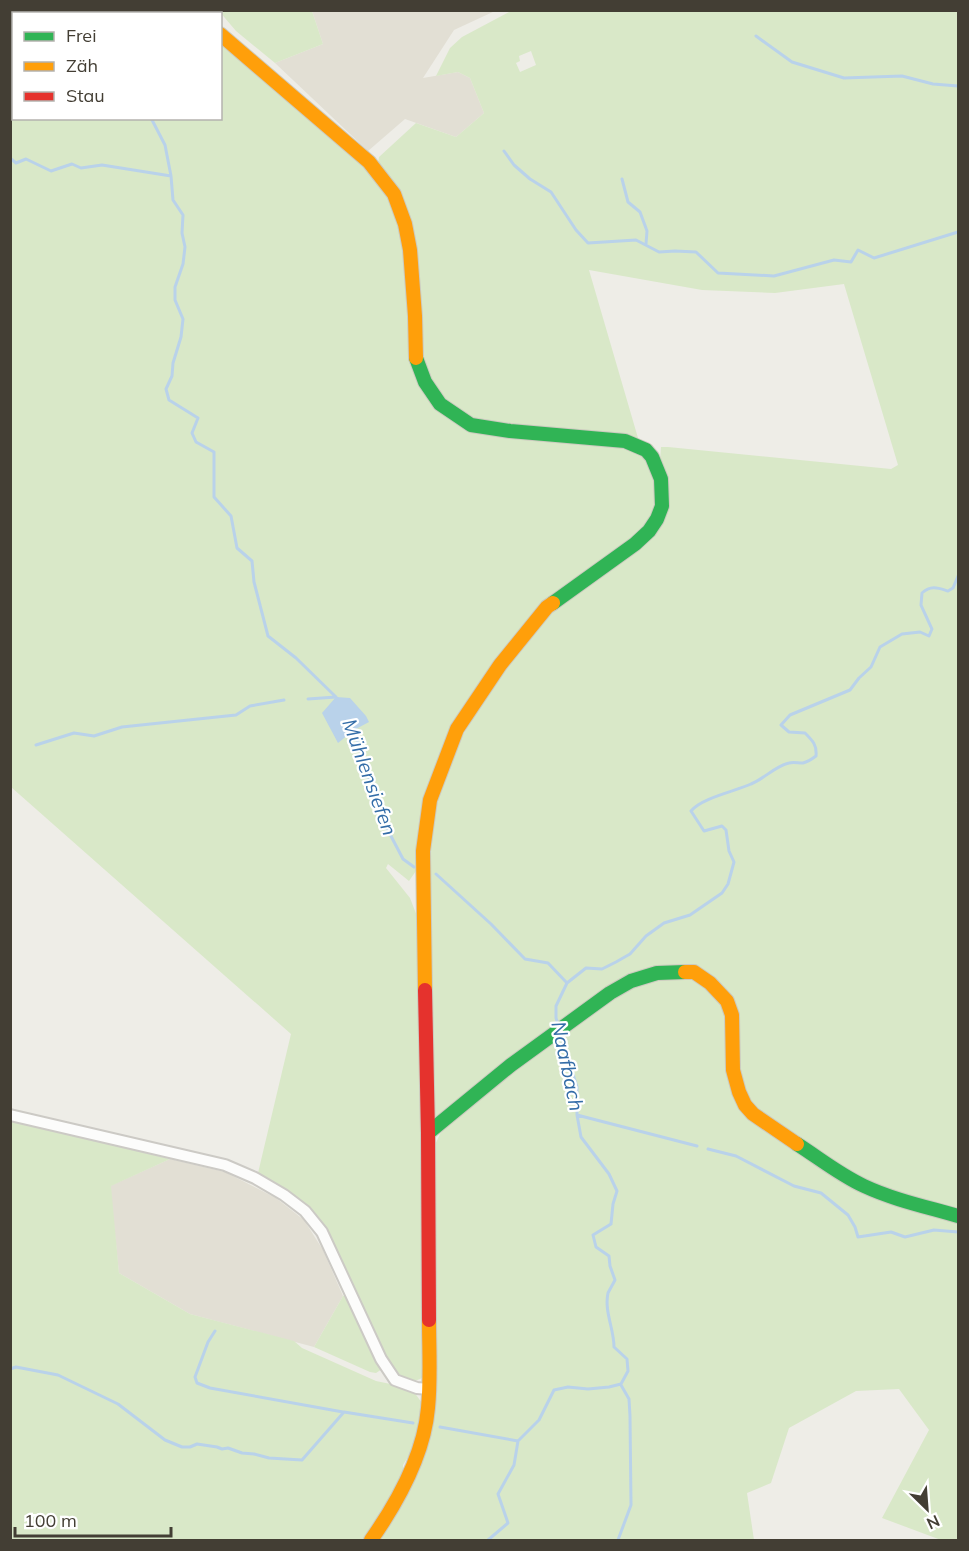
<svg xmlns="http://www.w3.org/2000/svg" width="969" height="1551" font-family="Mulish,sans-serif">
<style>
.residential{fill:#e2dfd4}
.green{fill:#d9e8c8;fill-rule:evenodd}
.water{fill:#b9d2ea}
.lines{fill:none;stroke-linecap:round;stroke-linejoin:round}
.stream{stroke:#b9d2ea;stroke-width:3}
.street-casing{stroke:#cccac5;stroke-width:14}
.fast-casing{stroke:#cccabf;stroke-width:16}
.slow-casing{stroke:#cccabf;stroke-width:16}
.jam-casing{stroke:#cccabf;stroke-width:16}
.street{stroke:#fcfcfb;stroke-width:10}
.fast{stroke:#30b455;stroke-width:14}
.slow{stroke:#ff9f0a;stroke-width:14}
.jam{stroke:#e5322d;stroke-width:14}
.labels{text-anchor:middle;dominant-baseline:central;stroke-width:4.5;stroke-linejoin:round;paint-order:stroke}
.water-label{font-size:20px;font-style:italic;fill:#346da8;stroke:#fff}
</style>
<rect width="100%" height="100%" fill="#eeede7"/>
<path class="residential" d="M312,11H495L454,30L423,78L458,72L470,78L484,113L456,137L405,119L368,151L275,63L323,44Z
M170,1159L225,1172L276,1198L304,1220L323,1250L343,1296L314,1347L190,1314L119,1273L110,1186Z"/>
<path class="green" d="M11,11H183L185,13L14,14V118H220L221,39L376,176L401,218L414,358L452,419L630,448L642,455L653,467L658,502L642,532L557,597L451,740L418,868L409,881L388,864L386,868L410,898L420,924L422,1378C408,1386 399,1375 389,1366L326,1234L258,1173L291,1034L11,787Z
M219,11H312L323,44L275,63L236,31Z
M511,11H958V801L956,803L958,802V1540H941L882,1518L929,1430L899,1389L856,1391L789,1428L771,1483L747,1493L754,1540H11V1120L170,1159L111,1186L119,1273L190,1314L294,1341L302,1348L376,1381L405,1387L414,1392L422,1403L416,1444L403,1465V1470L430,1419L434,1147L440,1134L451,1121L433,1115L429,839L433,807L453,752L480,706L536,625L655,529L661,447H668L891,469L898,465L844,284L775,293L702,290L589,270L638,438L540,431L475,421L441,399L423,361L418,269L378,164L379,157L416,123L456,137L484,113L470,78L458,72L436,76L450,48L462,37ZM531,51L536,65L520,72L516,63L520,61L519,56Z
M348,1294L382,1369L376,1373L370,1372L314,1347L343,1296Z"/>
<path class="water" d="M336,697L350,698L366,716L369,722L354,730L338,743L322,713Z"/>
<g class="lines">
<path class="stream" d="M113,10V14
M756,36L792,62L844,78L902,76L933,84L958,86
M151,118L165,145L171,176
M504,151L514,165L530,179L551,192L576,230L588,243L636,240L659,252L675,251L696,252L718,273L774,276L834,260L851,262L858,250L874,258L958,232
M10,158L16,163L26,159L51,171L72,164L81,168L102,165L171,176L173,200L183,215L182,233L185,247L183,264L175,287V300L183,319L181,337L173,363L172,376L166,389L169,400L198,418L192,433L196,442L214,452V497L231,516L237,548L252,561L254,582L268,636L296,658L337,698
M622,179L628,202L640,212L647,231L646,244
M308,699L336,697
M353,727L381,817L403,859L414,867
M36,745L74,733L94,736L122,727L236,715L250,706L284,700
M436,874L491,924L525,959L548,963L567,983
M558,1024L556,1018V1006L567,983L586,968L602,969L616,962L630,954L646,936L664,923L690,915L722,893L728,884L734,862L729,851L726,830L722,826L704,831L691,811C701,798 736,791 751,784C764,779 775,766 789,763C793,762 798,763 803,763C807,762 812,759 816,756C817,745 813,741 805,733L789,732L781,725L790,715L850,690L859,678L871,667L880,647L902,634L920,632L929,636L932,629L921,605L922,593C931,585 938,588 948,591L953,588L958,576
M577,1115L697,1146
M708,1149L736,1156L794,1186L821,1193L848,1215L855,1227L858,1237L891,1232L905,1237L934,1230L958,1232
M215,1331L208,1342L195,1377L197,1383L210,1388L343,1412
M10,1369L16,1367L58,1375L118,1404L165,1440L182,1447H190L197,1444L217,1447L222,1449L228,1448L242,1453L254,1454L269,1458L302,1460L344,1412L413,1423
M440,1427L518,1441
M488,1540L508,1523L498,1494L514,1465L518,1441L539,1420L554,1390L568,1387L588,1389L609,1387L621,1384L628,1371L627,1359L614,1347C614,1329 604,1311 608,1293C610,1289 613,1284 615,1280L610,1266L609,1256L596,1247L593,1235L611,1224L613,1204L617,1191L609,1174L581,1137L577,1115V1087L561,1036
M618,1540L631,1505L630,1416L629,1399L621,1385"/>
<defs>
<path id="street" d="M198,10L200,14
M10,1115L225,1165L255,1178L284,1195L305,1211L322,1232L381,1359L395,1380L417,1388L429,1389"/>
<path id="fast" d="M416,358L425,382L440,404L471,425L510,431L625,441L646,450L652,457L661,479L662,506L657,519L649,531L635,544L553,603
M428,1133L511,1065L610,993L631,981L657,973L685,972
M797,1144C819,1158 840,1175 864,1186C894,1200 927,1207 958,1216"/>
<path id="slow" d="M220,34L369,162L394,194L405,224L410,250L415,316L416,358
M685,972H694L710,983L727,1001L732,1015L733,1070L739,1092L745,1105L753,1114L797,1144
M425,990L423,851L430,800L457,729L500,665L547,607L553,603
M371,1540C397,1503 424,1454 428,1408C431,1379 429,1349 429,1320"/>
<path id="jam" d="M425,990L428,1133L429,1320"/>
</defs>
<use href="#street" class="street-casing"/>
<use href="#fast" class="fast-casing"/>
<use href="#slow" class="slow-casing"/>
<use href="#jam" class="jam-casing"/>
<use href="#street" class="street"/>
<use href="#fast" class="fast"/>
<use href="#slow" class="slow"/>
<use href="#jam" class="jam"/>
</g>
<g class="labels">
<g class="water-label">
<text transform="translate(370 777) rotate(70)">Mühlensiefen</text>
<text transform="translate(568 1066) rotate(78)">Naafbach</text>
</g>
</g>
<rect width="969" height="1551" fill="none" stroke="#433e34" stroke-width="24"/>
<rect x="12" y="12" width="210" height="108" fill="#ffffff" stroke="#b4b2ae" stroke-width="1.5"/>
<rect x="24" y="32" width="30" height="9" fill="#30b455" stroke="#b4b2ae" stroke-width="1.5"/>
<text x="66" y="42" font-size="18" fill="#433e34">Frei</text>
<rect x="24" y="62" width="30" height="9" fill="#ff9f0a" stroke="#b4b2ae" stroke-width="1.5"/>
<text x="66" y="72" font-size="18" fill="#433e34">Zäh</text>
<rect x="24" y="92" width="30" height="9" fill="#e5322d" stroke="#b4b2ae" stroke-width="1.5"/>
<text x="66" y="102" font-size="18" fill="#433e34">Stau</text>
<g transform="translate(927 1509) rotate(155)" stroke="#ffffff" stroke-width="4.5" paint-order="stroke">
<path d="M0-4.5L10 22L0 15L-10 22Z" fill="#433e34"/>
<text y="-9" font-size="16" font-weight="bold" text-anchor="middle" fill="#433e34">N</text>
</g>
<path d="M15 1527v9h156v-9" fill="none" stroke="#433e34" stroke-width="3"/>
<text x="24" y="1527" font-size="18" fill="#433e34" stroke="#ffffff" stroke-width="4.5" paint-order="stroke">100 m</text>
</svg>
